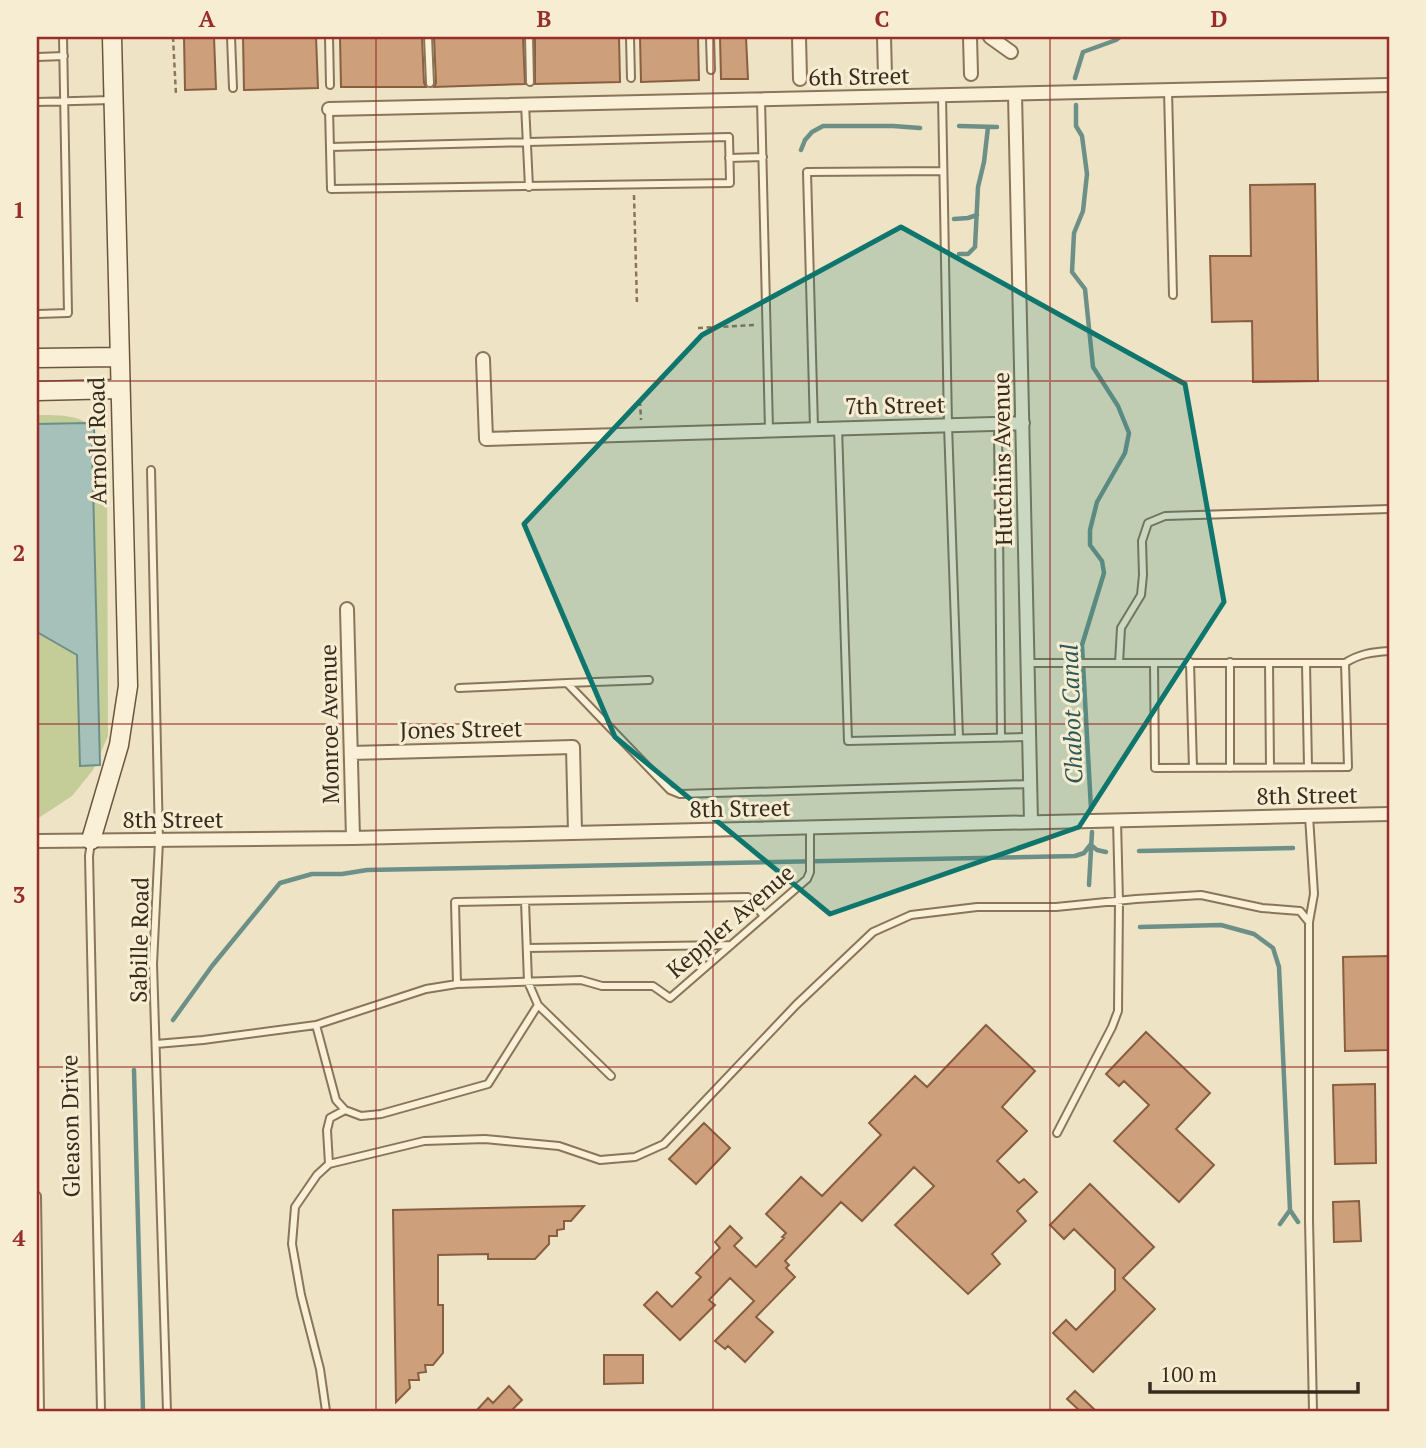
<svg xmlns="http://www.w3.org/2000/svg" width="1426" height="1448" font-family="'PT Serif',serif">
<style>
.green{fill:#c4cd98}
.water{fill:#a6c1ba;stroke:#6c9088;stroke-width:2}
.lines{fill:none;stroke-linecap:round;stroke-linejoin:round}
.stream{stroke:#6c9088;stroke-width:4.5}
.building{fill:#cd9f7a;stroke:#885f40;stroke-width:2}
.lane-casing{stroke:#89755a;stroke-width:10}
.street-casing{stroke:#89755a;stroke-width:16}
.secondary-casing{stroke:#6b563d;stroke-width:21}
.path{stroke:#89755a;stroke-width:2.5;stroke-dasharray:5 3.5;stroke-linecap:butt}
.lane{stroke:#f9f0d7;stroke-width:6}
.street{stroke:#f9f0d7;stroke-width:12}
.secondary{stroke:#f9f0d7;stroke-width:18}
.marked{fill:#0f766e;fill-opacity:0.2;stroke:#0f766e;stroke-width:5;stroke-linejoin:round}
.grid{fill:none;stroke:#982d2a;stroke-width:2;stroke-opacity:0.55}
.labels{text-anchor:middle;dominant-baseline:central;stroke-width:6;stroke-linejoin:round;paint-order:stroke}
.street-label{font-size:23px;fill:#392c1e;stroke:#f6edd3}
.water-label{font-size:24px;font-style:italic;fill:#2d5958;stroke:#f6edd3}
.neatline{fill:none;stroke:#982d2a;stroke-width:2.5}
.grid-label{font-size:23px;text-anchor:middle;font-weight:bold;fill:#982d2a}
</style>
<rect width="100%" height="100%" fill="#eee3c4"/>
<path class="green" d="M37,415C85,415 95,418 107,466L108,736L93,770L72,796L37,819Z"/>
<path class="water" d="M87,423L94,429L95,443L92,446L100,765L80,766L77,655L37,632V424Z"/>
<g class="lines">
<path class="stream" d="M1075,78L1083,52L1116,40L1120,37
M1076,105V126L1082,136L1087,174L1083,211L1074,233L1072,272L1085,289L1093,367L1118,406L1129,433L1125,453L1097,502L1090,530V545L1102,561L1104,573L1082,645L1091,809
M959,126L997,127
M801,150L805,140L812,132L823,126H893L920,128
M954,219L968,218L977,215
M959,254H968L975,247L978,187L984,162L988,127
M1091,845L1097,850L1106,852
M1139,851L1293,848
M1089,885L1092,832
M1140,927L1221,925L1254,934L1273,948L1279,967L1290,1210L1280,1224
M173,1020L212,966L280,883L312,874H342L367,870L1075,856L1084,853L1091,844
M134,1070L143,1411
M1290,1210L1298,1222"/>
</g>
<path class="building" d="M184,37H214L216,89L185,90Z
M243,37H316L318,88L244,90Z
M340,37H422L424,83L426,87H341Z
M434,37H523L525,84L434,87L436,83Z
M535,37H619L620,82L535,84Z
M640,37H698L699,80L641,82Z
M720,37H746L748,79H721Z
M1315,184L1318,381L1253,382L1252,321L1212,322L1210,256H1251L1250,185Z
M1389,956V1050L1345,1051L1343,957Z
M986,1025L1035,1071L1002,1107L1027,1131L997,1161L1019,1183L1024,1179L1037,1192L1017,1211L1026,1221L992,1254L1000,1264L968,1294L895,1225L934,1186L914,1167L862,1221L841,1202L785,1261L789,1265L786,1268L795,1277L756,1317L773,1332L745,1362L728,1346L725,1349L715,1341L754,1301L730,1278L709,1300L715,1305L680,1340L644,1305L657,1292L672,1307L701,1277L696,1273L720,1248L715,1242L730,1226L742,1238L734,1246L756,1267L784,1238L782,1237L786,1233L766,1214L801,1177L822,1196L881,1135L869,1123L915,1076L927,1087Z
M1146,1032L1210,1093L1176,1129L1214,1165L1179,1202L1114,1141L1149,1105L1124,1081L1119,1086L1106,1074Z
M1375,1084L1376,1163L1335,1164L1333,1085Z
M704,1123L730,1148L696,1184L669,1159Z
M1090,1184L1154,1247L1123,1278L1155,1309L1093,1372L1053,1333L1066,1320L1076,1330L1115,1290V1269L1074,1229L1064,1239L1050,1225Z
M1359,1201L1361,1241L1334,1242L1333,1202Z
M584,1206L571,1221H564V1229L557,1230V1236H549V1244L535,1259H488V1254L438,1255V1305H443V1353L433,1365H425L426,1372L418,1373L419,1380H409L410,1388L396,1402L393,1210Z
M604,1355H643V1383L604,1384Z
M509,1386L522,1400L511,1411H476L488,1398L493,1403Z
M1075,1391L1096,1411H1080L1067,1399Z"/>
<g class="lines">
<defs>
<path id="lane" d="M231,37L233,88
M329,37L330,85
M428,37L430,83
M529,37L530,82
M630,37L631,78
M710,37L711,70
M37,57L64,56
M1168,90L1173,295
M942,95L948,425L959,738
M761,100L769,430
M37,102L112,100
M525,104L529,187
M329,109L331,189L730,183L729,137L330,147
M729,158L763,157
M37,314L68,313L63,37
M998,423L1001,738
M838,427L848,741L1029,737
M814,428L807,172L943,171
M151,470L159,841L153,964L167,1411
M1190,662L1193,768
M1028,663H1345L1348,767L1155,768L1154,663
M1119,663L1121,628L1141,595L1143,575L1142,541L1148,523L1165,516L1389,509
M1269,663L1270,767
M1306,663L1308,767
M1345,663C1359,654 1372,652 1389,651
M567,683L649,680
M459,688L567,683L670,790L680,794L1030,784
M1230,768V662
M1309,816L1314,894L1309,922
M91,842L89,856L101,1411
M525,901L528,982L538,1005L611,1076
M527,948L731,945
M457,984L455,902L748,897L764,916
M316,1025L336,1100L345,1110L361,1116L381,1114L488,1084L538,1005
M156,1044L203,1040L316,1025L426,989L457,984L581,980L602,986H653L670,998L807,879L810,872V828
M1057,1133L1112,1027L1118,1011L1119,902L1117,820
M329,1164L327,1130L330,1118L345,1110
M37,1196L40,1411
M326,1411L320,1369L301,1295L292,1244L295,1207L317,1175L329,1164L424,1141L485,1139L559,1146L600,1160L635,1157L664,1144L796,1005L873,932L911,915L977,907H1056L1136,899L1201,895L1262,908L1300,911L1309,922V1220L1313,1411"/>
<path id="street" d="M799,37L800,79
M884,37L885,76
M970,37L971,74
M990,37L1011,52
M1015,94L1031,822
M329,109L1389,85
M483,359L486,439L1023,423
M347,609L353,838
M351,753L573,747L575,832
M37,841L353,838L1389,814"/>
<path id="secondary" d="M37,358L119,357
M37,391L120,389
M91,840L119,745L128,686L112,37"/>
</defs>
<use href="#lane" class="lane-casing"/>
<use href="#street" class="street-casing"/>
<use href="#secondary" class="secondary-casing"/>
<path class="path" d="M173,37L176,95
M634,195L637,304
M698,328L756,325
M640,401L641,420"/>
<use href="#lane" class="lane"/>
<use href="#street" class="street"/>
<use href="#secondary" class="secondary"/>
</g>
<path class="marked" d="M901,227L1185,384L1224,602L1079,827L830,914L615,737L524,524L702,335Z"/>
<path class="grid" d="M376,37V1411M713,37V1411M1050,37V1411M37,381H1389M37,724H1389M37,1067H1389"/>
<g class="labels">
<g class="street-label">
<text transform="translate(859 76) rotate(-1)">6th Street</text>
<text transform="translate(895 405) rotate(-1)">7th Street</text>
<text transform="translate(97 441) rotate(-91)">Arnold Road</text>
<text transform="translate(1002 459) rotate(-91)">Hutchins Avenue</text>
<text transform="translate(329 724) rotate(-91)">Monroe Avenue</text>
<text transform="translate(461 729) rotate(-1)">Jones Street</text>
<text transform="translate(1307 795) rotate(-1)">8th Street</text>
<text transform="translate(740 808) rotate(-1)">8th Street</text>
<text x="173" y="819">8th Street</text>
<text transform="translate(730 921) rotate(-41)">Keppler Avenue</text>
<text transform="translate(139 940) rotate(-89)">Sabille Road</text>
<text transform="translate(70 1126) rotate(-91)">Gleason Drive</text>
</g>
<g class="water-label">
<text transform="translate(1071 714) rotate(-92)">Chabot Canal</text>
</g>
</g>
<rect width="1426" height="1448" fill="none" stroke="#f6edd3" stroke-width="77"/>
<path d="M1150 1382v10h208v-10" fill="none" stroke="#392c1e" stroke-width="3.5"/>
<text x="1160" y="1382" font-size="21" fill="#392c1e" stroke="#f6edd3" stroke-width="5" paint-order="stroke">100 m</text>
<rect x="38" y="38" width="1350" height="1372" class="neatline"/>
<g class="grid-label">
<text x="207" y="27">A</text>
<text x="544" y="27">B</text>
<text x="882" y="27">C</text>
<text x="1219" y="27">D</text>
<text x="19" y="218">1</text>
<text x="19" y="561">2</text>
<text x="19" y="903">3</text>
<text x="19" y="1246">4</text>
</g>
</svg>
